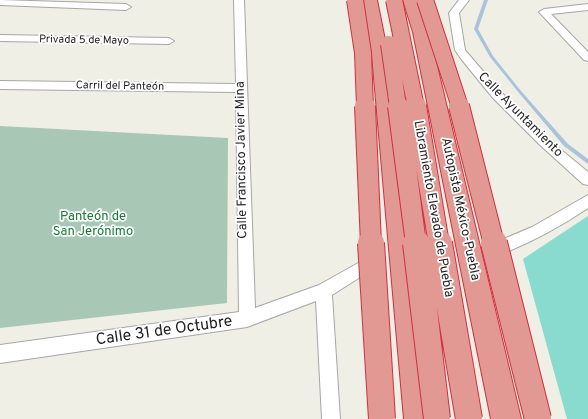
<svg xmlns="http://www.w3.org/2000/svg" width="588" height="419" font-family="Overpass,sans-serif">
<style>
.cemetery{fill:#a9c7b5}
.pitch{fill:#89dacf}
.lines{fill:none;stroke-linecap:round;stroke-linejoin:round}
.stream{fill:#a9c3db;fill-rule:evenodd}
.street-tunnel{stroke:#c6c5be;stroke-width:17;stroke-dasharray:17 8;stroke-linecap:butt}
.street-casing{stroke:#a6a6a6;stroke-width:2}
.highway-casing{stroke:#d22f3e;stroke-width:2}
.street{fill:#fff;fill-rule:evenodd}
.highway{fill:#e29893;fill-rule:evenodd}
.highway-bridge-far2-casing{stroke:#d22f3e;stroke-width:18;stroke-linecap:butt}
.highway-bridge-far1-casing{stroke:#d22f3e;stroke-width:22;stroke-linecap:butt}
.highway-bridge-casing{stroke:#d22f3e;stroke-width:28;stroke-linecap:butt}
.highway-bridge-far2{stroke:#e29893;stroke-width:16}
.highway-bridge-far1{stroke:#e29893;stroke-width:20}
.highway-bridge{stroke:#e29893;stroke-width:26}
.labels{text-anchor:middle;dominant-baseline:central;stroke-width:3.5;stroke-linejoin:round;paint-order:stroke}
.far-street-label{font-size:11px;fill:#1f1f1f;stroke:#fff}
.street-label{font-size:13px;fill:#1f1f1f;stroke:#fff}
.park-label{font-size:13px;fill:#127934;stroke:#fff}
.near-street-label{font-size:16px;fill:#1f1f1f;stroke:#fff}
</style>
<rect width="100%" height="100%" fill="#f0efe6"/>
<path class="cemetery" d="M0,126L228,138L227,303L0,328Z"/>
<path class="pitch" d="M588,216V419H567L523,259Z"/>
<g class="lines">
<path class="stream" d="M484,0H488L478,29L493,56L521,91L568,144L588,159V164L564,146L519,93L490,57L474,29Z"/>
<path class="street-tunnel" d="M366,268L409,261"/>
<defs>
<path id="street" d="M0,0L126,4L131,7L126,10L0,5Z
M234,0H244L255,308L319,285L360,262L365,264L368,269L365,274L332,295L340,419H322L316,301L247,327L0,363V345L239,312L236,92L0,89V81L236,84Z
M459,0H469L459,13L465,50L470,56L501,92L548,139L588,172V185L583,184L540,145L493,98L462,60L455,50L449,13Z
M588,4V10L551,14L588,52V61L584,60L539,12L544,9Z
M0,35L169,38L174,41L169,44L0,41Z
M588,195V208C561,226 534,241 504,253L499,251L497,246L499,241L532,227Z"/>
<path id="highway" d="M363,0H377L388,55L434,419H404L372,55Z
M403,0H417L429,32L521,419H491L413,32Z"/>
</defs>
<use href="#street" class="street-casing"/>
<use href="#highway" class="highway-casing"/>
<use href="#street" class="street"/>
<use href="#highway" class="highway"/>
<defs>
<path id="highway-bridge-far2" d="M355,0L363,53L365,107
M394,0L416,107
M425,0L460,107
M389,44L398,107"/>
<path id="highway-bridge-far1" d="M365,106L371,244
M398,106L416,244
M416,106L439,244
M459,106L494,244"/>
<path id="highway-bridge" d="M371,243L382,419
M416,243L437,419
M439,243L469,419
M494,243L538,419"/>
</defs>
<use href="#highway-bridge-far2" class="highway-bridge-far2-casing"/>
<use href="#highway-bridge-far1" class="highway-bridge-far1-casing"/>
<use href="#highway-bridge" class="highway-bridge-casing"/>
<use href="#highway-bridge-far2" class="highway-bridge-far2"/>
<use href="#highway-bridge-far1" class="highway-bridge-far1"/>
<use href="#highway-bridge" class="highway-bridge"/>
</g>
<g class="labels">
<g class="far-street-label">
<text transform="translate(84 40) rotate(1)">Privada 5 de Mayo</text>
<text transform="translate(120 86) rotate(1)">Carril del Panteón</text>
</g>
<g class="street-label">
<text transform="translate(520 115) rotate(45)">Calle Ayuntamiento</text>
<text transform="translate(242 160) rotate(-91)">Calle Francisco Javier Mina</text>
<text transform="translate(433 209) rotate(80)">Libramiento Elevado de Puebla</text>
<text transform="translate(460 209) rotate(78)">Autopista México-Puebla</text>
</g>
<g class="park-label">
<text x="93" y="217">Panteón de<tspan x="93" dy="15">San Jerónimo</tspan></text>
</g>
<g class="near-street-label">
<text transform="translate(164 331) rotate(-8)">Calle 31 de Octubre</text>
</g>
</g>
</svg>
